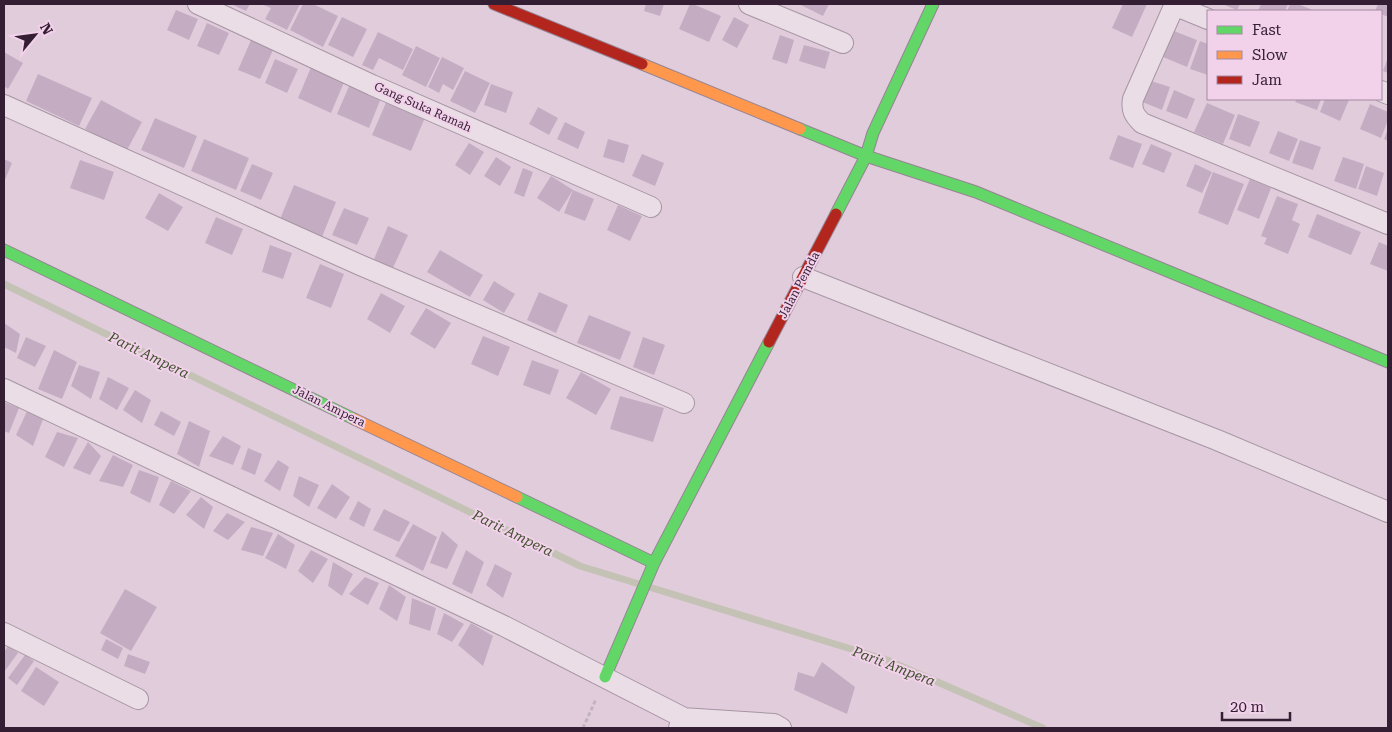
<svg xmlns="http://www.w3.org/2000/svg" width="1392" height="732" font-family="'Roboto Serif',serif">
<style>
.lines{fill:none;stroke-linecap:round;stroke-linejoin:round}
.stream{stroke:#c4c2b5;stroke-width:7}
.building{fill:#c4adc2}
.street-casing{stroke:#a695a3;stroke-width:22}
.fast-casing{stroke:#968493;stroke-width:13}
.slow-casing{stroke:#968493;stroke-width:13}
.jam-casing{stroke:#968493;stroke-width:13}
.path{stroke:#c2b4bf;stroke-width:3;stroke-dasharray:4 2.5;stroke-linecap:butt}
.street{stroke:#eadde6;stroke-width:20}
.fast{stroke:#63d668;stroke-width:11}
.slow{stroke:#ff974d;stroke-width:11}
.jam{stroke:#b3261e;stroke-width:11}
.labels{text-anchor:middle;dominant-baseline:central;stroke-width:4;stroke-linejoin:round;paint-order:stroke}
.street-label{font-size:12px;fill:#341e33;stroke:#f2d1ea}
.water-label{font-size:14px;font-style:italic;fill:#41522e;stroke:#f2d1ea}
</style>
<rect width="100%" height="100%" fill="#e1ccdc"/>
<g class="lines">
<path class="stream" d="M4,284L580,566L639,584
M649,587L887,660L1043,728"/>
</g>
<path class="building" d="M231,4H250L246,11Z
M261,4H300L287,30L265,19L271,8Z
M303,4H313L338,16L323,47L290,30Z
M646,4H664L660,16L644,11Z
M690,4H693L721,16L709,42L679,29Z
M801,4H829L823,16L801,5Z
M1123,4H1147L1132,37L1112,28Z
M1222,4H1240L1237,10Z
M1261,4H1288L1285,11H1258Z
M1290,4H1298L1315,11H1287Z
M1378,4H1388V17L1381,14V11H1375Z
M176,10L198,19L189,40L167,30Z
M342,17L367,29L353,57L328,45Z
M734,17L749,25L737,48L722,40Z
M207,23L229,33L219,55L197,46Z
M1174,31L1197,40L1187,67L1163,57Z
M378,32L413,49L403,70L379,58L373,70L362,65Z
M780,35L794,40L787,64L772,59Z
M251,40L273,50L260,79L238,70Z
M1200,41L1208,44V75L1190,69Z
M804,45L830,52L825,69L799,61Z
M416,46L440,58L426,87L402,75Z
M4,52L23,63L8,89L4,86Z
M442,57L464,68L453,90L443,84L439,93L428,87Z
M1388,57V73L1383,71Z
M275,59L298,69L287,93L265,83Z
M312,65L345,80L331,113L298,98Z
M465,71L490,83L475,113L450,101Z
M38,74L92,98L79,126L26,101Z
M1148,80L1170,87L1162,110L1140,101Z
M350,84L381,98L369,128L337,114Z
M491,84L513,92L506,113L484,105Z
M1174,90L1195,99L1187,119L1166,111Z
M388,98L426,115L411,151L372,135Z
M1297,99H1321L1317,110L1295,102Z
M1325,99L1349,100L1340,121L1320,112Z
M101,100L142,122L126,152L85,129Z
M1207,103L1235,115L1223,144L1194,132Z
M1370,104L1388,112V120L1381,138L1360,129Z
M538,107L558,118L549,135L529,124Z
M1238,114L1260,122L1250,147L1229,139Z
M155,118L197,136L184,168L141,150Z
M565,122L585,132L578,149L557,139Z
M1388,129V141L1384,139Z
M1278,131L1298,139L1289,161L1269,153Z
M1118,135L1142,144L1133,168L1109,159Z
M204,139L249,158L236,190L191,171Z
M608,139L629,145L624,163L603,157Z
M1300,140L1321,147L1313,170L1292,163Z
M469,143L484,152L470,175L455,165Z
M1151,144L1172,153L1164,173L1142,164Z
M642,154L664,163L655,186L632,176Z
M496,157L511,167L500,186L484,176Z
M1343,157L1364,164L1356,189L1334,181Z
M4,159L12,163L4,182Z
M80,160L114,172L104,200L70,188Z
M252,164L273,173L261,200L240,191Z
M1195,164L1212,172L1202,193L1186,186Z
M1366,166L1384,173L1377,196L1358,189Z
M523,168L533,172L524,197L514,193Z
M1213,172L1244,184L1228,225L1198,213Z
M551,176L573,190L559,212L537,198Z
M1250,179L1271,188L1259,219L1237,210Z
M294,185L336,202L320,242L278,224Z
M573,190L594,199L585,221L564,213Z
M159,193L183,207L168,231L145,218Z
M1277,196L1298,204L1292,220L1300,224L1288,254L1264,244L1267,238L1261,236Z
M618,205L642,216L630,241L607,230Z
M344,208L369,218L357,245L332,235Z
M1317,214L1361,232L1351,255L1308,237Z
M216,217L243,229L232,255L205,243Z
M388,226L408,235L393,268L374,259Z
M1379,242L1388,246V271L1370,264Z
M270,245L292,253L283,279L262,272Z
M440,250L483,275L470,297L427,272Z
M320,264L344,274L331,308L306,298Z
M494,281L515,294L504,313L483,300Z
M539,292L568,305L556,333L527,320Z
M381,293L405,306L390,333L367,319Z
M426,308L451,323L435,349L410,334Z
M589,315L631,332L620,360L577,343Z
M4,323L20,334L16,353L4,347Z
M483,336L510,347L498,376L471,364Z
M26,337L46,346L35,367L17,358Z
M643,337L665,345L654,375L633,367Z
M54,350L77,362L62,399L38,389Z
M532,360L559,370L550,395L523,385Z
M79,365L100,372L91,399L71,386Z
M581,372L611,389L596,415L566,398Z
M108,377L129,388L117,410L99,399Z
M135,390L151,400L142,423L123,410Z
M620,396L664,408L653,442L610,429Z
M4,402L19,408L9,433L4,431Z
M29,407L45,414L33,446L16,435Z
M161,411L181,422L174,436L154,425Z
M189,421L210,431L199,467L177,454Z
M57,432L78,438L64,467L45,457Z
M223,436L241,446L233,465L209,456Z
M88,442L101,456L90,475L73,468Z
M248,448L262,454L255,475L241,469Z
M113,455L133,465L123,487L99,481Z
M278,460L289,467L280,491L264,481Z
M139,470L159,477L150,503L130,493Z
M299,476L319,485L309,507L293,496Z
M171,481L191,491L174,514L159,505Z
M332,484L350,497L336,519L317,508Z
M201,497L213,507L204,529L186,515Z
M358,501L371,509L364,527L349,519Z
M384,509L410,522L399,542L373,530Z
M227,513L245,522L228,540L213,531Z
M413,524L437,537L423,571L395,556Z
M251,527L273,533L263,556L241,550Z
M442,531L458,545L447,569L430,563Z
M278,534L295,545L286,569L265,558Z
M311,550L328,559L313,583L298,571Z
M466,550L484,562L472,594L452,584Z
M333,562L353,574L342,596L328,586Z
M495,564L512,573L503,598L486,585Z
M365,577L379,583L368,605L349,594Z
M389,585L406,597L397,621L379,609Z
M125,589L157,607L131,651L100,633Z
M412,598L436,608L430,631L409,624Z
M444,613L464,624L452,642L437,634Z
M471,623L493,636L483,666L458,645Z
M106,639L123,648L118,659L101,650Z
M8,646L18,653L4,672V652Z
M128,654L150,662L145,674L124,666Z
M25,655L34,661L17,685L8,678Z
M822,662L855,687L847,714L794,690L798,672L814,677Z
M36,667L59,682L44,706L21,691Z"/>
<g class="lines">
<defs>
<path id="street" d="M198,4L372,85L651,207
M749,4L843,43
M1175,4L1133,99C1131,110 1134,115 1142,123L1388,224
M1174,5L1208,19
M1381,91L1388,94
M4,105L360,265L684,403
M803,277L1217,440L1388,512
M4,389L504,626L682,717L679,728
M4,633L138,699
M682,718L774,724L781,728"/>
<path id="fast" d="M800,129L866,156L976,192L1388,362
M836,214L866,156L873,133L933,4
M4,250L354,419
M517,497L654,563
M605,677L654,563L769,342"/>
<path id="slow" d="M642,64L800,129
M354,419L517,497"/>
<path id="jam" d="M494,4L642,64
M769,342L836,214"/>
</defs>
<use href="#street" class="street-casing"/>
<use href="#fast" class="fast-casing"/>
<use href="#slow" class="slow-casing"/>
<use href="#jam" class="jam-casing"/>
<path class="path" d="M583,728L596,699"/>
<use href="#street" class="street"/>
<use href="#fast" class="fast"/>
<use href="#slow" class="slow"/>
<use href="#jam" class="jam"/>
</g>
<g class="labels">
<g class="street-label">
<text transform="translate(423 107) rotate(24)">Gang Suka Ramah</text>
<text transform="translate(799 285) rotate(-62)">Jalan Pemda</text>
<text transform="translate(329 406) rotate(26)">Jalan Ampera</text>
</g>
<g class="water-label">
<text transform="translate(149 355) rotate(26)">Parit Ampera</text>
<text transform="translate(513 533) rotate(26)">Parit Ampera</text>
<text transform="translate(894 666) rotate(21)">Parit Ampera</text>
</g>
</g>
<rect width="1392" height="732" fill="none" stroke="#341e33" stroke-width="10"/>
<rect x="1207" y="10" width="175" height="90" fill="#f2d1ea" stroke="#a689a1"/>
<rect x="1217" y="26" width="25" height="8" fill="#63d668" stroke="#a689a1"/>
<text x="1252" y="35" font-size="15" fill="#341e33">Fast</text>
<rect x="1217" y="51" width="25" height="8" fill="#ff974d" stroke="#a689a1"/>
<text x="1252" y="60" font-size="15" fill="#341e33">Slow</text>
<rect x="1217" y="76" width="25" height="8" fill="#b3261e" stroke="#a689a1"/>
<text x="1252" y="85" font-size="15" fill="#341e33">Jam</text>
<g transform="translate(35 35) rotate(61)" stroke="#f2d1ea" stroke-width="4" paint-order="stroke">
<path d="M0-4L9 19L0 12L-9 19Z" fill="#341e33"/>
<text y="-8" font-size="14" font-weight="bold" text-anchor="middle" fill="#341e33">N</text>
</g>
<path d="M1222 712v8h68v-8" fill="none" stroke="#341e33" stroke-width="2.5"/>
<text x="1230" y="712" font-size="15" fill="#341e33" stroke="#f2d1ea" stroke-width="4" paint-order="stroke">20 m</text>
</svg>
